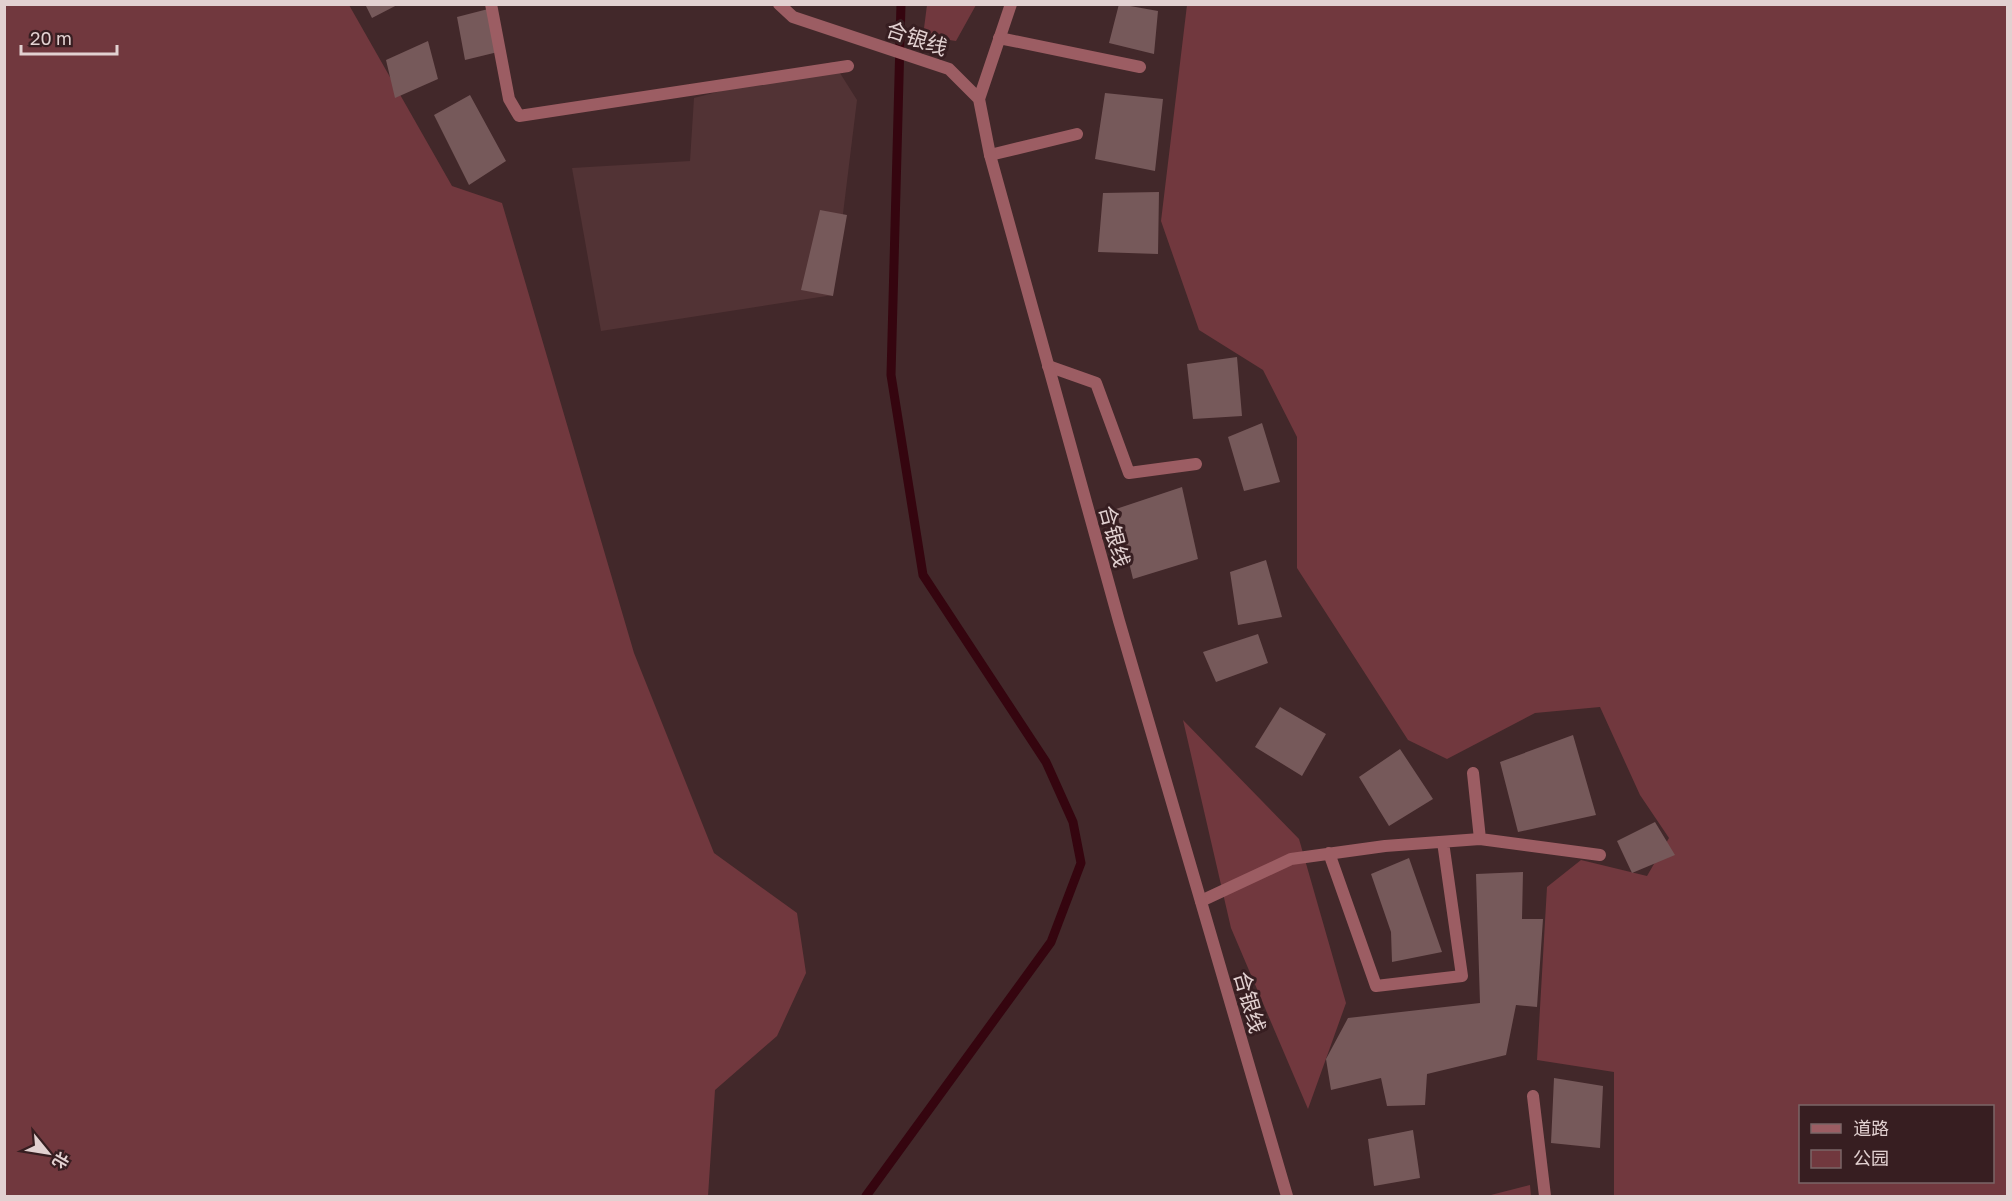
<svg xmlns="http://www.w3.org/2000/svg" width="2012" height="1201" font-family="'Golos Text','Noto Sans SC',sans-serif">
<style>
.built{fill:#523335}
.green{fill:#71383e;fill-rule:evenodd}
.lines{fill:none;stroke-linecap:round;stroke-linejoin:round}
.stream{stroke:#35050f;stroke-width:9}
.building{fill:#76595a}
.service{stroke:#9c5d63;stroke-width:12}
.tertiary{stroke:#9c5d63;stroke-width:12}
.labels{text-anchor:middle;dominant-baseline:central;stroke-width:6;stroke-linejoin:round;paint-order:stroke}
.street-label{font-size:21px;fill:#e2d1d1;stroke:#371e21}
</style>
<rect width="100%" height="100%" fill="#42282a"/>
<path class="built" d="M833,62L857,100L833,295L601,331L572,168L690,161L694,98Z"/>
<path class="green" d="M5,5H349L452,186L502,203L634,653L714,853L797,913L806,973L777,1036L715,1090L708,1196H5Z
M927,5V4L976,5L956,41L923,36Z
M1187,5H2007V1196H1614V1072L1537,1060L1547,887L1581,860L1647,876L1669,838L1640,795L1600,707L1535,713L1447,759L1408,740L1297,568V437L1263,370L1199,330L1161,221ZM1800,1106H1992V1182H1800Z
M1183,720L1299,839L1346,1003L1308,1109L1231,928Z
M1530,1185L1531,1196H1487Z"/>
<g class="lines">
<path class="stream" d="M866,1196L1051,942L1081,863L1073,822L1046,762L923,575L891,375L901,4"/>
</g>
<path class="building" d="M365,4H399L372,18Z
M1119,4L1158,11L1154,54L1109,43Z
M492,8L502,51L465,60L457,17Z
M428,41L438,79L395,98L386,60Z
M1105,93L1163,99L1155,171L1095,159Z
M470,95L506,161L469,185L434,115Z
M1159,192L1158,254L1098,252L1103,193Z
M820,210L847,215L833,296L801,290Z
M1237,357L1242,416L1193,419L1187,364Z
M1262,423L1280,482L1244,491L1228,437Z
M1182,487L1198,559L1133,579L1116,509Z
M1266,560L1282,617L1238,625L1230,572Z
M1258,634L1268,663L1216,682L1203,652Z
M1280,707L1326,734L1302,776L1255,747Z
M1573,735L1596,815L1518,832L1500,762Z
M1400,749L1433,799L1389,826L1359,777Z
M1655,822L1675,855L1632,873L1617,841Z
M1409,858L1442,952L1392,962L1391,932L1371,874Z
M1523,872L1522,919H1543L1537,1007L1516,1005L1506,1055L1427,1074L1425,1105L1387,1106L1381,1078L1331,1090L1326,1059L1348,1018L1480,1003L1476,874Z
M1554,1078L1603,1086L1600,1148L1551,1143Z
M1413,1130L1420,1178L1374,1186L1368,1139Z"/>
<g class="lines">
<path class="service" d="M491,4L509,99L519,116L848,66
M999,38L1140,67
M990,155L1077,134
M1048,366L1096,383L1129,473L1196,464
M1473,773L1480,839
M1329,853L1376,986L1462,976L1443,842
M1201,901L1291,859L1385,846L1480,839L1600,855
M1533,1096L1545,1196"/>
<path class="tertiary" d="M779,4L793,17L949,69L979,99L990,155L1119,621L1287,1196
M979,99L1011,4"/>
</g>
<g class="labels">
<g class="street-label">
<text transform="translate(917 38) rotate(19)">合银线</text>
<text transform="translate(1115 536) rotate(75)">合银线</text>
<text transform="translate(1250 1002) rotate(74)">合银线</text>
</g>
</g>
<rect width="2012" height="1201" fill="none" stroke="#e2d1d1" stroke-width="12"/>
<rect x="1799" y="1105" width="195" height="78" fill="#371e21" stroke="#7b6667" stroke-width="1.5"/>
<rect x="1811" y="1124" width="30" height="9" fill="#9c5d63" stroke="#7b6667" stroke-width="1.5"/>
<text x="1853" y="1135" font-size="18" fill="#e2d1d1">道路</text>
<rect x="1811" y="1150" width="30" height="18" fill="#71383e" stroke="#7b6667" stroke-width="1.5"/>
<text x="1853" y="1165" font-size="18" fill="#e2d1d1">公园</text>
<g transform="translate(48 1153) rotate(120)" stroke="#371e21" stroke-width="4.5" paint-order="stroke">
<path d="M0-4.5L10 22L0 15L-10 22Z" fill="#e2d1d1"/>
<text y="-9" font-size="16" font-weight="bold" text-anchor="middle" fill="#e2d1d1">北</text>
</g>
<path d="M21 45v9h96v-9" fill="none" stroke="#e2d1d1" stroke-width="3"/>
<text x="30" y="45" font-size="18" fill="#e2d1d1" stroke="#371e21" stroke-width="4.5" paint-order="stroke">20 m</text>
</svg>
